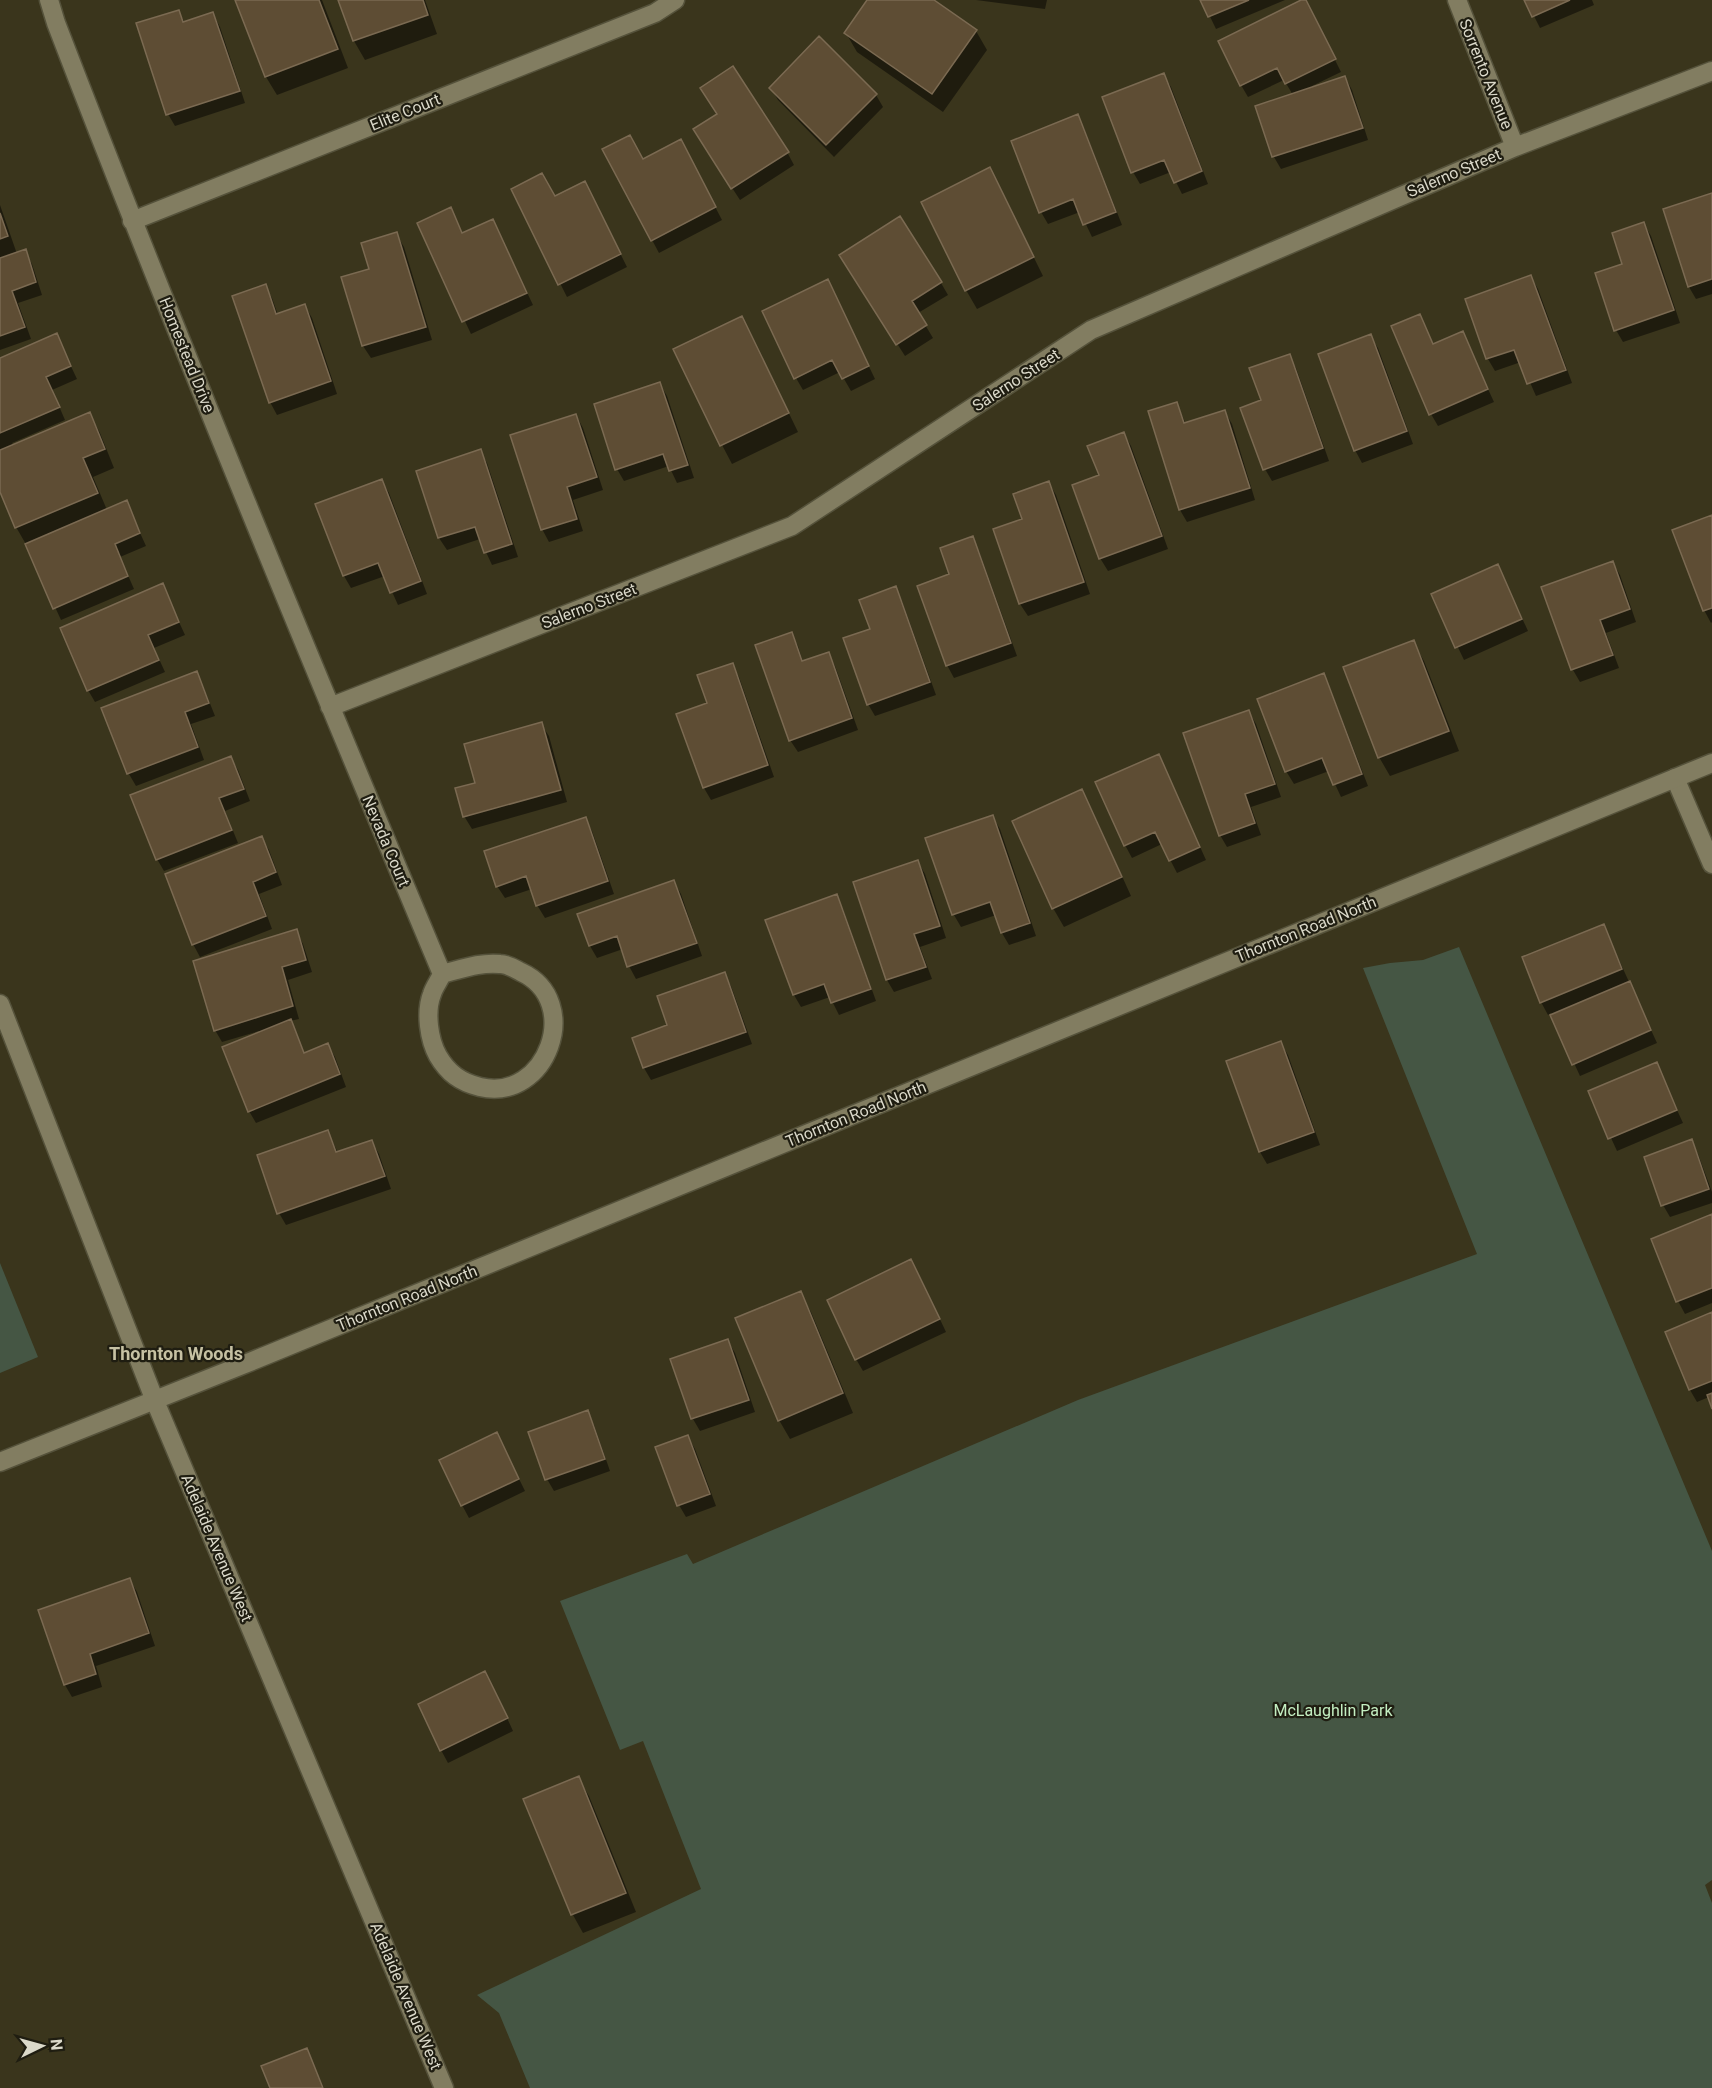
<svg xmlns="http://www.w3.org/2000/svg" width="1712" height="2088" font-family="Roboto,sans-serif">
<style>
.green{fill:#455644}
.shadow{fill:#0007}
.building{fill:#5e4d34;stroke:#7b6a52;stroke-width:1.5}
.lines{fill:none;stroke-linecap:round;stroke-linejoin:round}
.street-casing{stroke:#55523b;stroke-width:21}
.secondary-casing{stroke:#55523b;stroke-width:21}
.street{stroke:#827d61;stroke-width:18}
.secondary{stroke:#827d61;stroke-width:18}
.labels{text-anchor:middle;dominant-baseline:central;stroke-width:4.5;stroke-linejoin:round;paint-order:stroke}
.street-label{font-size:16px;fill:#dbd9ca;stroke:#1f1d11}
.park-label{font-size:16px;fill:#c3eec1;stroke:#1f1d11}
.neighbourhood-label{font-size:18px;font-weight:bold;fill:#c6c1a3;stroke:#1f1d11}
</style>
<rect width="100%" height="100%" fill="#3a351c"/>
<path class="green" d="M1459,947L1712,1551V1880L1705,1885L1712,1903V2088H530L499,2013L477,1995L701,1889L643,1741L620,1750L560,1601L687,1554L693,1564L1078,1400L1477,1254L1363,968L1390,963L1423,960Z
M0,1263L38,1357L0,1373Z"/>
<path class="shadow" d="M237,0H322L348,68L277,95L266,77Z
M340,0H425L437,34L365,60L354,41Z
M869,0H932L976,31L987,50L943,112L857,52L846,33Z
M976,0H1047L1045,9Z
M1202,0H1285L1216,29Z
M1305,0L1341,72L1312,86L1313,88L1345,77L1352,90L1368,140L1281,169L1274,157L1257,107L1293,95L1284,80L1248,97L1241,85Z
M1526,0H1592L1594,5L1540,28Z
M178,11L185,23L213,14L220,27L245,103L175,126L168,114Z
M1163,74L1171,87L1208,184L1182,194L1171,172L1140,184L1133,172Z
M771,88L876,95L883,107L834,157L778,100Z
M1077,116L1084,128L1122,225L1092,237L1080,212L1048,224L1041,212Z
M702,142L787,152L794,165L740,200Z
M604,150L643,161L687,153L722,220L659,253Z
M990,169L1043,276L977,309L966,290Z
M585,183L627,267L567,297L513,190L555,198Z
M1712,195V294L1696,299L1689,287Z
M0,205L17,254L25,251L32,264L42,295L18,303L31,339L0,350Z
M450,209L463,234L493,221L533,305L471,334L419,224Z
M1644,224L1651,236L1680,323L1623,342L1616,330L1624,265Z
M396,234L404,247L432,340L371,358L363,346L343,278L371,269Z
M848,267L941,283L948,295L918,313L933,338L905,356Z
M1531,277L1538,289L1572,383L1536,396L1521,362L1495,371L1488,359L1467,300Z
M265,286L272,298L278,315L305,306L312,318L337,394L277,415L270,402Z
M834,294L875,379L851,391L840,372L803,390L796,378Z
M1419,316L1434,345L1462,333L1494,402L1438,426L1431,414Z
M56,335L77,379L52,390L65,420L12,443L14,446L90,414L100,433L114,468L93,477L107,510L126,502L146,546L120,557L134,589L61,620L27,546L16,527L0,488V359Z
M1370,336L1378,348L1413,444L1362,463L1355,450Z
M752,337L798,432L732,464L722,445Z
M1289,356L1296,368L1329,461L1272,481L1265,469L1263,401Z
M660,384L667,396L694,478L677,483L669,466L624,481L617,469Z
M1177,404L1186,424L1225,412L1232,424L1255,500L1187,522L1180,510Z
M576,415L583,428L603,490L573,500L583,531L549,542L542,529Z
M1124,434L1131,446L1168,549L1108,571L1100,558V476Z
M480,451L487,463L518,557L492,565L480,539L447,550L439,538L418,472Z
M382,481L389,493L427,594L398,605L385,576L351,588L344,576L317,504Z
M1049,483L1056,495L1090,594L1028,616L1020,604L995,530L1024,520Z
M1712,516V622L1711,623L1704,610Z
M972,538L979,551L1017,656L954,678L947,665L951,575Z
M1613,563L1620,575L1636,622L1606,633L1619,668L1580,682L1573,670L1543,588Z
M1504,579L1528,631L1464,660L1433,595Z
M162,585L185,635L154,648L165,672L95,702L88,690Z
M895,588L902,601L936,695L875,716L868,704L872,629Z
M791,634L798,646L803,662L828,653L835,666L858,730L798,752L790,740Z
M1413,642L1424,661L1459,751L1390,776L1379,757Z
M732,665L739,677L774,777L711,800L704,788L678,714L709,703Z
M196,673L203,686L215,716L191,724L204,760L136,786L129,774L103,709Z
M1323,675L1330,688L1368,786L1341,797L1329,771L1294,784L1286,771Z
M1249,712L1256,724L1281,797L1251,807L1261,835L1227,847L1220,835Z
M541,724L549,736L567,802L472,829L464,816Z
M1159,756L1206,860L1177,873L1162,844L1132,858L1125,845Z
M231,758L238,770L250,801L225,811L238,843L164,871L157,859Z
M1081,791L1092,810L1131,896L1064,927L1053,908Z
M992,816L1000,829L1036,936L1009,945L1002,933L996,915L961,927L954,915L927,839Z
M585,818L592,831L614,894L545,918L537,905L532,889L505,898L497,886Z
M262,838L269,850L282,885L259,894L272,929L200,957L193,944Z
M918,862L925,874L946,938L920,947L932,979L894,992L887,980L855,883Z
M674,882L681,894L702,956L636,979L629,966L623,949L597,958L590,946Z
M836,896L843,909L876,1001L839,1015L830,997L801,1007L794,995L767,921Z
M1603,925L1657,1043L1580,1076L1551,1013L1548,1015L1541,1002Z
M296,931L303,944L312,972L288,980L299,1019L290,1021L305,1054L328,1045L335,1057L346,1087L256,1123L249,1111L259,1031L222,1042L215,1030Z
M724,974L731,986L752,1044L651,1080L644,1068L634,1039L669,1026Z
M1280,1042L1288,1055L1320,1145L1267,1164L1260,1152L1228,1061Z
M1656,1064L1683,1123L1617,1151L1590,1092Z
M328,1132L338,1153L372,1142L379,1154L391,1189L286,1225L279,1213Z
M1691,1141L1698,1154L1712,1192V1203L1670,1217L1663,1205Z
M1712,1216V1303L1685,1314L1678,1301L1653,1240Z
M918,1273L946,1332L863,1371L856,1359Z
M800,1293L811,1312L853,1413L790,1439L779,1420Z
M1712,1314V1405L1709,1397L1697,1402L1690,1390L1667,1333Z
M728,1341L735,1353L755,1412L700,1431L693,1419L672,1360Z
M587,1412L594,1425L610,1471L554,1491L547,1479Z
M497,1434L525,1491L469,1518L462,1505Z
M688,1437L695,1449L716,1506L686,1517L679,1505Z
M130,1580L137,1592L155,1646L96,1666L102,1687L72,1697L65,1685Z
M492,1685L513,1731L448,1763L441,1750Z
M578,1778L589,1796L636,1912L583,1933L573,1915L525,1799Z
M307,2050L324,2088H271Z"/>
<path class="building" d="M235,0H319L338,49L265,77Z
M338,0H423L428,15L353,41Z
M867,0H934L977,30L932,94L844,33Z
M1200,0H1249L1208,17Z
M1301,0H1306L1336,59L1285,84L1277,68L1240,86L1218,41Z
M1524,0H1570L1532,17Z
M179,10L183,22L213,12L240,91L166,115L136,23Z
M819,36L877,94L826,145L769,88Z
M733,66L789,152L731,189L693,129L717,114L700,88Z
M1164,73L1202,171L1174,183L1164,160L1131,173L1102,97Z
M1345,76L1363,128L1272,157L1255,106Z
M1078,114L1116,212L1083,225L1073,199L1039,213L1011,141Z
M630,135L643,159L681,139L716,207L651,241L602,149Z
M990,167L1034,257L965,291L921,202Z
M542,173L555,196L585,181L621,254L558,285L511,189Z
M1712,193V279L1688,287L1663,209Z
M451,207L462,233L493,219L527,293L462,322L417,223Z
M0,213L8,236L0,239Z
M900,216L942,282L912,301L927,325L896,345L839,255Z
M1644,222L1674,310L1614,331L1595,273L1622,264L1612,233Z
M397,232L426,327L362,346L341,277L369,269L361,243Z
M26,249L36,282L12,291L25,327L0,336V258Z
M1531,275L1566,370L1527,384L1514,350L1486,359L1465,299Z
M828,279L869,366L842,379L832,360L794,379L762,311Z
M266,284L276,314L305,304L331,381L269,403L232,296Z
M1420,314L1433,344L1463,331L1488,389L1429,415L1391,326Z
M742,316L789,413L720,446L673,349Z
M57,333L71,366L46,377L60,407L0,433V358Z
M1371,334L1407,431L1354,451L1318,354Z
M1290,354L1323,448L1263,470L1240,408L1261,400L1249,368Z
M660,382L688,465L669,471L663,454L615,470L594,404Z
M1177,402L1184,423L1225,410L1250,488L1179,510L1148,411Z
M90,412L105,449L83,458L98,493L15,528L0,492V450Z
M576,414L597,477L567,487L577,519L541,530L510,435Z
M1124,432L1162,536L1099,559L1072,485L1099,475L1087,446Z
M481,449L512,544L484,553L475,527L438,538L416,471Z
M382,479L421,581L390,593L378,563L343,576L315,504Z
M1049,481L1084,582L1019,604L993,529L1022,519L1013,494Z
M127,500L140,533L115,544L128,576L53,609L25,544Z
M1712,515V608L1703,611L1672,530Z
M973,536L1011,643L946,666L917,586L949,574L940,548Z
M1613,561L1630,609L1600,620L1613,655L1571,670L1541,587Z
M1498,564L1522,619L1455,648L1431,594Z
M163,583L179,622L148,635L159,660L87,691L60,628Z
M896,586L930,682L867,705L843,638L870,629L859,600Z
M792,632L802,661L829,652L852,718L789,741L755,645Z
M1414,640L1449,731L1378,758L1343,667Z
M733,663L768,765L703,788L676,714L707,703L697,675Z
M197,671L209,703L185,712L198,747L127,774L101,708Z
M1324,673L1362,774L1333,785L1322,758L1285,772L1257,699Z
M1249,710L1275,784L1245,794L1255,823L1219,836L1183,733Z
M542,722L561,790L463,817L455,788L475,783L464,744Z
M1159,754L1200,847L1169,861L1155,832L1124,846L1095,782Z
M231,756L244,789L219,798L232,830L156,860L130,795Z
M1082,789L1122,877L1052,909L1012,821Z
M993,815L1030,923L1001,933L990,902L952,915L925,838Z
M586,817L608,881L536,906L526,876L496,887L484,851Z
M262,836L276,872L253,882L266,916L192,945L165,874Z
M918,860L940,926L914,934L926,967L886,980L853,882Z
M674,880L697,943L627,967L617,936L589,946L577,914Z
M837,894L871,989L831,1003L824,984L793,995L765,920Z
M1604,924L1622,969L1540,1003L1522,957Z
M297,929L306,960L282,967L293,1006L214,1031L193,961Z
M725,972L746,1032L643,1068L632,1038L667,1025L657,996Z
M1630,981L1651,1030L1572,1065L1550,1015Z
M291,1019L304,1053L328,1043L340,1074L248,1112L222,1047Z
M1281,1041L1314,1132L1259,1152L1226,1061Z
M1657,1062L1677,1110L1608,1139L1588,1091Z
M328,1130L336,1152L372,1140L385,1176L277,1214L257,1155Z
M1692,1139L1709,1189L1661,1206L1644,1157Z
M1712,1214V1288L1676,1302L1651,1239Z
M911,1259L940,1319L855,1360L827,1300Z
M801,1291L843,1393L778,1421L735,1318Z
M1712,1312V1381L1689,1390L1665,1332Z
M728,1339L749,1400L691,1419L670,1359Z
M1712,1393V1409L1707,1395Z
M588,1410L605,1459L545,1480L528,1432Z
M497,1432L519,1479L461,1506L439,1460Z
M688,1435L710,1494L677,1506L655,1447Z
M130,1578L149,1633L90,1654L96,1674L64,1685L38,1610Z
M485,1671L508,1718L440,1751L418,1704Z
M579,1776L626,1893L571,1915L523,1799Z
M307,2048L323,2088H270L261,2066Z"/>
<g class="lines">
<defs>
<path id="street" d="M49,0L56,23C179,343 310,659 442,974C439,981 434,987 432,994C425,1012 429,1040 438,1056C448,1073 460,1082 480,1087C547,1103 584,1001 521,972C515,969 508,964 500,964C480,962 462,969 442,974
M1457,0L1515,147
M132,221L655,13L675,0
M330,707L792,526L1091,330L1515,147L1712,71
M1675,778L1712,864"/>
<path id="secondary" d="M0,1004L155,1401L444,2088
M0,1462L240,1366L1712,763"/>
</defs>
<use href="#street" class="street-casing"/>
<use href="#secondary" class="secondary-casing"/>
<use href="#street" class="street"/>
<use href="#secondary" class="secondary"/>
</g>
<g class="labels">
<g class="street-label">
<text transform="translate(1486 74) rotate(68)">Sorrento Avenue</text>
<text transform="translate(405 112) rotate(-22)">Elite Court</text>
<text transform="translate(1454 173) rotate(-23)">Salerno Street</text>
<text transform="translate(187 355) rotate(68)">Homestead Drive</text>
<text transform="translate(1016 380) rotate(-33)">Salerno Street</text>
<text transform="translate(589 606) rotate(-21)">Salerno Street</text>
<text transform="translate(386 841) rotate(67)">Nevada Court</text>
<text transform="translate(1306 929) rotate(-22)">Thornton Road North</text>
<text transform="translate(856 1114) rotate(-22)">Thornton Road North</text>
<text transform="translate(407 1298) rotate(-22)">Thornton Road North</text>
<text transform="translate(217 1548) rotate(67)">Adelaide Avenue West</text>
<text transform="translate(406 1996) rotate(67)">Adelaide Avenue West</text>
</g>
<g class="park-label">
<text x="1333" y="1710">McLaughlin Park</text>
</g>
<g class="neighbourhood-label">
<text x="176" y="1353">Thornton Woods</text>
</g>
</g>
<g transform="translate(42 2046) rotate(85)" stroke="#1f1d11" stroke-width="4.5" paint-order="stroke">
<path d="M0-4.5L10 22L0 15L-10 22Z" fill="#dbd9ca"/>
<text y="-9" font-size="16" font-weight="bold" text-anchor="middle" fill="#dbd9ca">N</text>
</g>
</svg>
